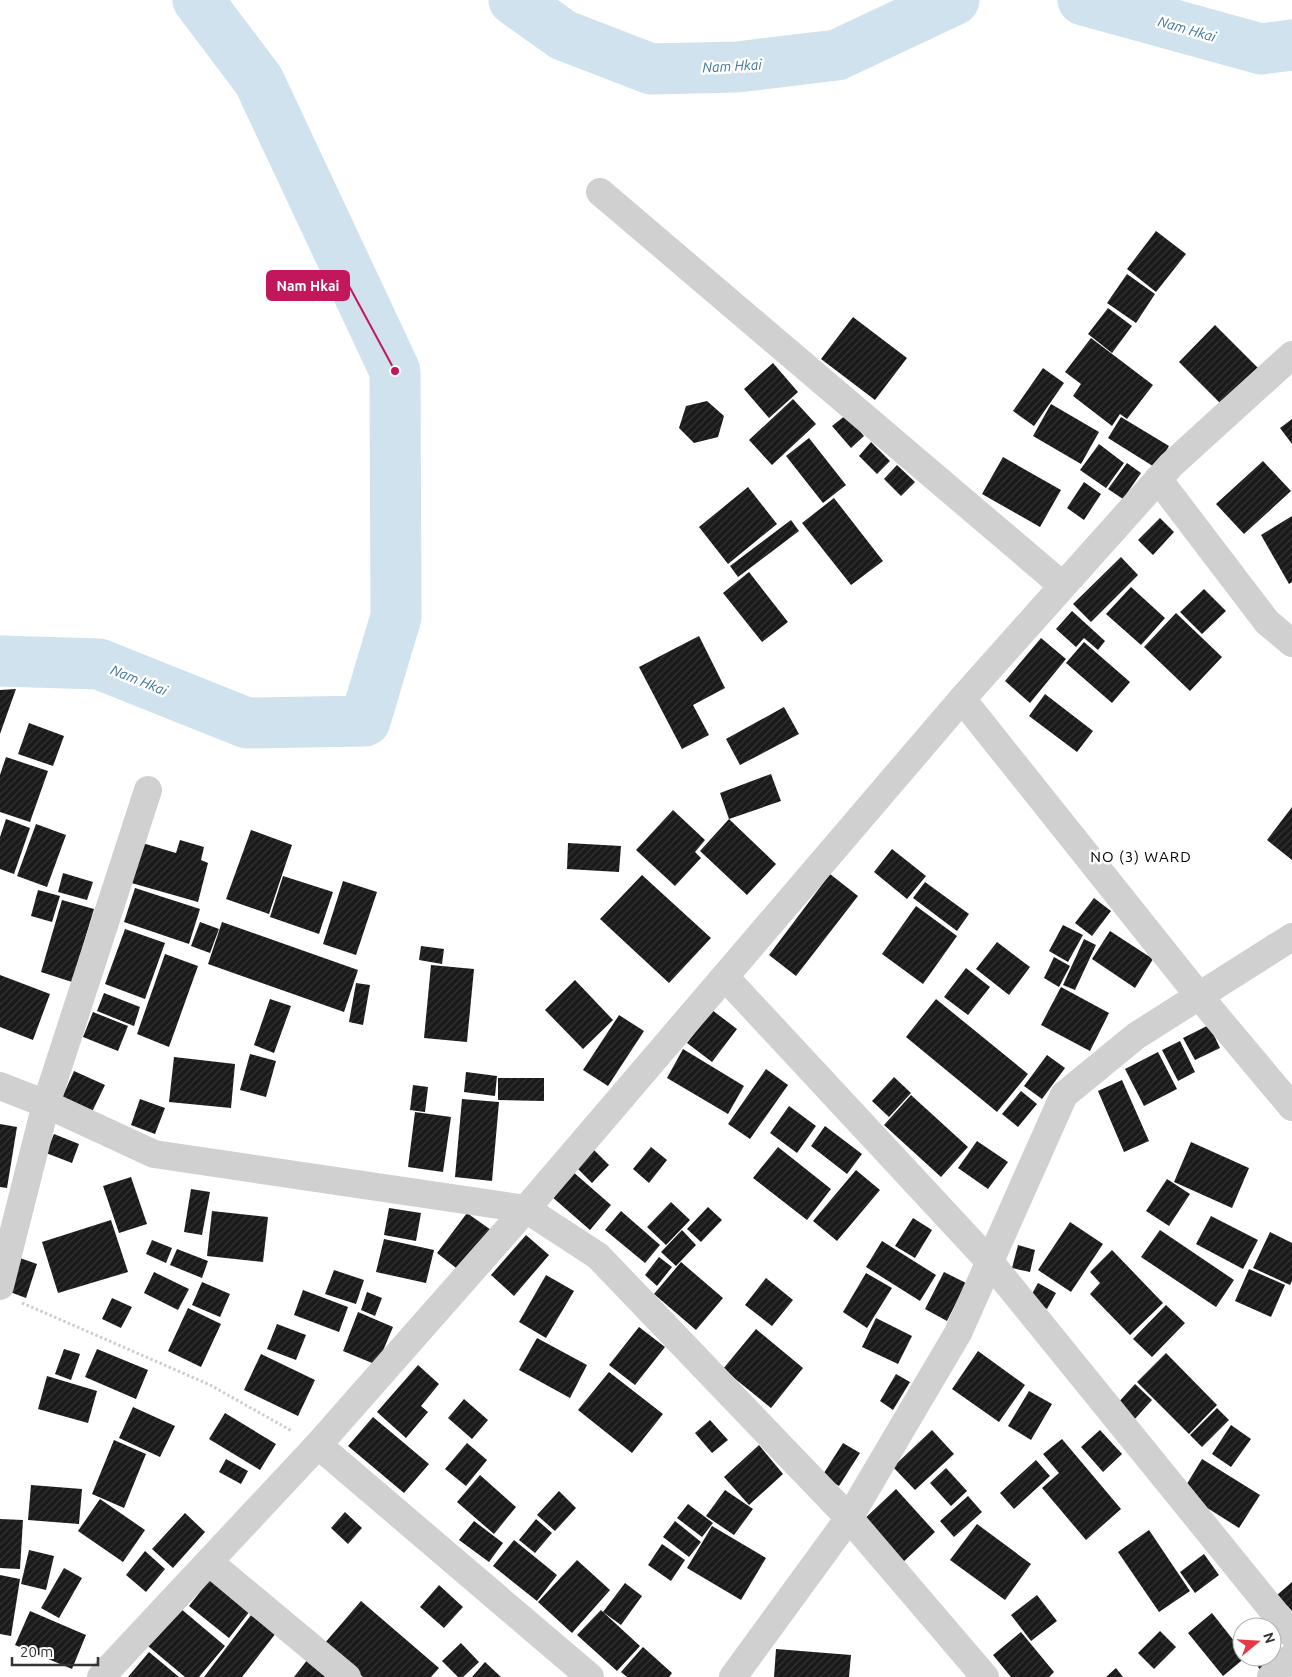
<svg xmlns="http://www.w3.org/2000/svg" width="1292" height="1677" font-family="Ubuntu,sans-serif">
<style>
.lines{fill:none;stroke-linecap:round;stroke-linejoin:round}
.river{stroke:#cfe2ee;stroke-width:51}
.building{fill:url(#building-hatch)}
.path{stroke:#cdcdcd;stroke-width:3;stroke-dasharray:2.5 2.5;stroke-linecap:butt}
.minor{stroke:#d0d0d0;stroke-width:28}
.labels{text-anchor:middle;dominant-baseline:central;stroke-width:5;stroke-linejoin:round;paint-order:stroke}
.water-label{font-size:14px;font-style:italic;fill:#3f7597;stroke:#fff}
.quarter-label{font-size:15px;letter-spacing:1px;fill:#000;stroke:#fff}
.leader{fill:none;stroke:#c2185b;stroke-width:2}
.callout-dot{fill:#c2185b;stroke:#fff;stroke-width:2}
.callout{fill:#c2185b;stroke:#c2185b;stroke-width:2}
.callout-label{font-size:14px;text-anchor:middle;font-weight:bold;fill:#fff}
</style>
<defs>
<pattern id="building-hatch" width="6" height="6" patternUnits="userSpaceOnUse" patternTransform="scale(1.25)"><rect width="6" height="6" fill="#1a1a1a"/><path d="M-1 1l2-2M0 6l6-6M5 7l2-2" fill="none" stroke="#333"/></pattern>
</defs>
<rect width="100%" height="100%" fill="#fff"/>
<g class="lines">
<path class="river" d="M514,0L563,35L651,69L737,67L837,55L954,0
M1083,0L1261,49L1292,45
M0,661L99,664L247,723L365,721L396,617L395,371L259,81L198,0"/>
</g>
<path class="building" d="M1156,231L1186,254L1156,292L1127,269Z
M1127,274L1155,294L1136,323L1107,303Z
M1108,308L1132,326L1112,353L1088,334Z
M853,317L907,358L875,400L821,359Z
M1215,325L1259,369L1223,406L1179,362Z
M1091,338L1153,385L1127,419L1120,414L1112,426L1073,396L1081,384L1065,372Z
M773,363L798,392L769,418L744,389Z
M1043,368L1064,383L1034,426L1013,411Z
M793,399L816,424L772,465L749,440Z
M707,401L724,416L718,437L694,443L679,428L686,406Z
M1051,404L1099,432L1081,464L1033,436Z
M846,415L864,436L851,448L832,426Z
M1121,417L1169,446L1156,468L1108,438Z
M1292,419V444L1280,428Z
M809,438L846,485L823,503L786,456Z
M871,442L890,461L877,474L859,456Z
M1099,444L1124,463L1106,488L1080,470Z
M1003,457L1061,490L1040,527L982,494Z
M1263,461L1291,491L1244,534L1216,504Z
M1127,463L1141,473L1123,499L1108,489Z
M897,465L915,482L901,496L884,479Z
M1084,482L1101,494L1084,520L1067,508Z
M748,487L777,524L728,564L699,527Z
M834,498L883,561L851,585L802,523Z
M1292,516V582L1289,584L1261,535Z
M1160,518L1174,532L1153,555L1138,540Z
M791,520L799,531L738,577L730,566Z
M1121,557L1138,575L1091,622L1073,604Z
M749,572L788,622L762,642L723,593Z
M1131,587L1165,618L1141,645L1106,614Z
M1204,589L1226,611L1202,634L1180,612Z
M1072,611L1105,641L1098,650L1084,638L1076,647L1056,629Z
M1176,613L1222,657L1190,691L1144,647Z
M699,636L725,688L693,705L709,735L682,749L639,667Z
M1041,638L1066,659L1030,703L1005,681Z
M1084,642L1130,682L1112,703L1066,663Z
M16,689L0,734V690Z
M1045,694L1093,731L1077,752L1029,716Z
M784,707L799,734L740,765L726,739Z
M29,723L64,736L53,766L18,754Z
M6,757L48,771L30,822L0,812V775Z
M771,774L781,801L729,819L776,864L747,895L700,851L729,819L720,793Z
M1292,807V860L1267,840Z
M673,810L705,840L695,852L701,858L675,886L636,850Z
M6,819L30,828L14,874L0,869V837Z
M36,824L66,835L47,887L17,876Z
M251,830L292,845L269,914L226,899Z
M180,840L204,847L201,860L208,863L198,902L128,882L139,842L176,853Z
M568,843L621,846L619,872L567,869Z
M892,849L926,876L907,899L874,872Z
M63,873L93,882L87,900L58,892Z
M830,874L858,896L796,976L769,955Z
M642,875L711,938L669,983L600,919Z
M283,876L333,892L319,934L270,917Z
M343,881L377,892L356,955L323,944Z
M925,882L969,914L957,931L913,898Z
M135,888L200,909L189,944L124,922Z
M38,890L60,896L52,922L31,916Z
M1094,898L1111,911L1092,936L1075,923Z
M62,900L94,909L72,982L41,972Z
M916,906L957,936L923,984L882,954Z
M200,922L219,929L210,953L191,946Z
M222,922L358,970L344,1012L208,964Z
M1063,925L1083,935L1068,962L1049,951Z
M125,929L165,943L145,999L105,984Z
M1110,931L1153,959L1135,988L1092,959Z
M1084,939L1096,945L1075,990L1063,985Z
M997,942L1030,967L1009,995L976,969Z
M421,946L444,949L442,964L419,960Z
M165,954L198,966L169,1047L137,1034Z
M1054,957L1070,966L1059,987L1044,978Z
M431,965L474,969L467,1042L424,1038Z
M966,968L990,987L968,1015L944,997Z
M0,975L50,994L33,1040L0,1027Z
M575,980L613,1020L583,1049L545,1010Z
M356,983L370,985L363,1025L349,1022Z
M1061,987L1109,1013L1090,1051L1041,1025Z
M104,993L140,1007L134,1026L97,1011Z
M270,999L291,1006L274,1053L254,1045Z
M936,999L1028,1074L997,1112L906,1037Z
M712,1010L737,1029L712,1062L687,1043Z
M93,1012L128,1026L118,1051L83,1037Z
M619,1015L644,1031L608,1086L583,1070Z
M1209,1025L1220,1048L1195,1060L1183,1038Z
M1180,1041L1195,1072L1178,1081L1162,1050Z
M683,1049L744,1086L728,1114L667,1078Z
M1158,1052L1177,1089L1144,1106L1125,1069Z
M250,1054L276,1061L266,1097L240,1090Z
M1047,1055L1065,1068L1042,1099L1024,1086Z
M174,1057L235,1064L231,1108L169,1102Z
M766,1069L788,1085L750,1139L728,1124Z
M74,1071L105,1085L91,1114L61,1100Z
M466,1072L497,1076L495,1096L464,1092Z
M894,1077L911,1093L889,1117L872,1101Z
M498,1078H544V1101L498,1100Z
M1122,1080L1149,1141L1124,1152L1098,1091Z
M413,1085L428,1087L425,1112L410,1110Z
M1021,1091L1037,1104L1018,1127L1002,1114Z
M911,1095L968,1147L941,1177L884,1125Z
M140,1099L165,1108L155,1134L131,1125Z
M462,1099L499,1102L492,1181L455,1177Z
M789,1106L816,1126L797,1153L770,1133Z
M415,1112L451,1117L443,1172L408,1167Z
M0,1124L17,1127L7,1188L0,1187Z
M825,1126L862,1154L847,1174L811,1146Z
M54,1134L79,1144L72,1163L46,1153Z
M977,1141L1008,1162L988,1189L958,1168Z
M1191,1142L1249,1168L1232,1208L1174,1182Z
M651,1147L667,1160L649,1183L633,1169Z
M778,1147L831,1189L807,1220L753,1178Z
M593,1149L609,1165L592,1183L576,1167Z
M856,1170L880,1190L837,1241L813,1221Z
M572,1171L611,1205L590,1230L551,1196Z
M131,1177L147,1224L119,1233L103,1186Z
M1167,1179L1190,1194L1169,1226L1146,1211Z
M191,1189L210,1192L202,1235L184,1232Z
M671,1202L690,1220L666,1245L647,1227Z
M708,1207L722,1220L701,1242L687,1229Z
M389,1208L421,1213L416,1241L384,1235Z
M212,1211L268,1217L263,1262L207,1256Z
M621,1211L660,1245L645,1263L605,1230Z
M467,1213L491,1230L460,1271L437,1253Z
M1211,1216L1258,1240L1243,1269L1196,1244Z
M913,1218L932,1230L915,1258L895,1246Z
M111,1220L128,1272L58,1293L42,1242Z
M1070,1222L1103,1244L1071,1292L1038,1270Z
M682,1230L696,1245L676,1266L661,1252Z
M1160,1230L1234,1280L1216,1307L1141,1257Z
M1270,1232L1292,1243V1281L1290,1285L1253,1268Z
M526,1235L549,1255L514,1296L491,1275Z
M384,1239L434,1250L426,1283L376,1272Z
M152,1240L172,1248L166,1263L146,1254Z
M882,1241L936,1275L920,1301L866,1267Z
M1018,1245L1035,1250L1030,1272L1012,1268Z
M177,1249L208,1261L202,1278L170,1265Z
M1112,1250L1163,1303L1130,1335L1090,1294L1100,1283L1090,1272Z
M659,1257L672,1267L657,1286L645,1275Z
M20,1258L37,1264L26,1298L10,1292Z
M681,1262L723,1298L696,1330L654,1294Z
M1249,1269L1285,1285L1271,1317L1235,1301Z
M334,1270L364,1280L356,1304L325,1294Z
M154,1272L189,1289L178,1310L144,1293Z
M944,1272L966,1283L947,1321L925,1309Z
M866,1273L892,1288L867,1328L843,1312Z
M546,1275L574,1291L546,1338L519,1322Z
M766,1278L793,1300L772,1326L745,1305Z
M202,1282L230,1294L220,1317L192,1305Z
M1038,1283L1056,1293L1047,1309L1029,1299Z
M303,1290L348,1307L339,1332L294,1315Z
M367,1292L382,1298L375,1316L361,1310Z
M112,1298L132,1307L121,1328L102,1319Z
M1166,1305L1185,1323L1152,1357L1133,1339Z
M188,1308L221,1324L201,1367L168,1351Z
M358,1312L393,1327L377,1365L343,1351Z
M876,1318L912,1336L898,1364L862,1347Z
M277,1324L306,1335L296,1360L267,1349Z
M639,1327L665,1347L635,1385L609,1365Z
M756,1329L803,1368L771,1408L723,1369Z
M537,1338L587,1365L570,1398L519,1370Z
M64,1349L80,1354L71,1380L55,1374Z
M97,1349L148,1370L136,1399L85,1377Z
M978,1351L1025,1385L999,1422L952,1389Z
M1166,1353L1217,1405L1189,1434L1137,1382Z
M261,1354L315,1380L298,1416L244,1390Z
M418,1365L439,1384L421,1406L428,1412L406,1438L377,1412Z
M609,1372L663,1414L632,1453L578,1410Z
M896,1374L910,1382L893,1410L880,1401Z
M47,1376L97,1391L88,1423L38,1409Z
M1135,1384L1152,1400L1133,1421L1116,1405Z
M1029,1391L1052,1404L1031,1440L1008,1426Z
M464,1399L488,1420L472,1439L448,1418Z
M133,1407L175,1426L160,1457L119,1438Z
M1217,1408L1229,1420L1202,1447L1190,1435Z
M225,1413L276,1444L260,1470L209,1439Z
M373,1417L429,1464L404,1493L348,1446Z
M710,1420L728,1440L712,1453L695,1433Z
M1231,1425L1251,1439L1231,1467L1212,1454Z
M932,1430L954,1454L915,1490L893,1467Z
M1100,1430L1122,1454L1103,1472L1081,1447Z
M1062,1439L1121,1509L1086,1540L1042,1488L1059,1473L1043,1454Z
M114,1440L146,1454L124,1508L92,1494Z
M467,1443L487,1460L466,1486L445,1469Z
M843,1443L860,1453L839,1486L822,1476Z
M759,1445L783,1474L749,1505L724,1477Z
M226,1459L248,1471L241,1484L219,1472Z
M1202,1459L1260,1495L1239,1528L1182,1492Z
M1036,1460L1050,1476L1014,1509L1000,1493Z
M946,1468L967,1491L951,1506L930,1483Z
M480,1475L516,1507L494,1534L457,1502Z
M31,1485L82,1489L79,1524L28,1520Z
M896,1489L935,1532L900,1565L861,1522Z
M725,1490L753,1509L734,1535L706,1516Z
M559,1491L576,1508L555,1531L537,1515Z
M968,1496L982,1512L954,1537L940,1521Z
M100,1499L145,1530L123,1562L78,1531Z
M688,1504L713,1523L702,1537L677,1518Z
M345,1512L362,1528L348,1544L331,1528Z
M185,1513L205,1532L173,1568L152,1549Z
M0,1519L23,1520L20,1569L0,1568Z
M536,1519L552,1533L535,1553L519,1540Z
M474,1521L503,1543L489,1562L459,1540Z
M675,1521L701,1542L689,1557L663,1537Z
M977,1524L1031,1564L1005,1600L950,1560Z
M712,1526L766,1558L741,1600L687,1568Z
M1149,1530L1190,1591L1159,1612L1118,1552Z
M514,1540L557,1575L537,1601L493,1566Z
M662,1544L685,1560L671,1581L648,1565Z
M29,1550L54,1556L46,1590L21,1584Z
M145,1551L165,1569L146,1592L126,1575Z
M1204,1554L1219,1575L1195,1593L1180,1572Z
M577,1560L610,1590L572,1633L538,1602Z
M64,1568L82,1578L59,1618L41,1608Z
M0,1575L20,1579L11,1636L0,1634Z
M210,1579L250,1611L229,1638L189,1606Z
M1292,1582V1611L1277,1595Z
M625,1583L642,1596L621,1625L603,1612L640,1646L617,1671L577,1635L601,1610L603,1612Z
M439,1585L463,1607L444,1628L420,1607Z
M1037,1595L1057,1621L1031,1641L1011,1615Z
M361,1601L439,1668L431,1677H363L324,1644Z
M180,1608L225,1646L199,1677H185L148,1646Z
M30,1611L86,1635L72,1669L15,1645Z
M1212,1613L1242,1651V1657H1246L1223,1676L1188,1633Z
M251,1615L276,1633L242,1677H204Z
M1160,1631L1176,1647L1154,1669L1138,1653Z
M1021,1632L1054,1672L1049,1677H1011L993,1655Z
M1272,1640L1282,1656L1260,1670L1252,1657H1272Z
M461,1643L479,1662L463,1677H458L442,1661Z
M643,1647L672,1673L669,1677H627L621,1672Z
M776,1649L851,1655L849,1677H774Z
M149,1652L179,1677H128Z
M308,1659L330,1677H294Z
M485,1662L501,1677H472Z
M1116,1668L1123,1677H1106Z"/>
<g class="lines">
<path class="path" d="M22,1303L210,1385L292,1431"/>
<path class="minor" d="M600,192L1063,586
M1158,479L1267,622L1292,643
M962,699L1199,996L1292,1107
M725,977L990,1262L1292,1634
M0,1086L46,1104L154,1154L526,1209L598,1256L849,1518L985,1677
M0,1286L46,1104L148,790
M318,1445L590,1677
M209,1562L347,1677
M101,1677L318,1445L526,1209L962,699L1171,465L1292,355
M733,1677L849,1518L958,1333L1064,1095L1136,1036L1292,937
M1271,1677L1292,1657"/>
</g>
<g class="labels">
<g class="water-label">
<text transform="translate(1187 29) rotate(16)">Nam Hkai</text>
<text transform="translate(732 66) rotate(-3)">Nam Hkai</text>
<text transform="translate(139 680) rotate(22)">Nam Hkai</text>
</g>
<g class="quarter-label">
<text x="1141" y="856">NO (3) WARD</text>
</g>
</g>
<path class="leader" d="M395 371L349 286"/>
<circle class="callout-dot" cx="395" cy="371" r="5"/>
<rect class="callout" x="267" y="271" width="82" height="29" rx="5"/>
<g class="callout-label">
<text x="308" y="291">Nam Hkai</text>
</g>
<g transform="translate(1257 1642) rotate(72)"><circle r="24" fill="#ffffff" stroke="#adadad"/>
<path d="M0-4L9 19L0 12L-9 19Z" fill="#e63946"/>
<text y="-8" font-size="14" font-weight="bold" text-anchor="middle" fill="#333333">N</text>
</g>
<path d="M12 1657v8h86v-8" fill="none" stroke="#333333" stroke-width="2.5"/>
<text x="20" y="1657" font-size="15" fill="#333333" stroke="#ffffff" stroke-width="4" paint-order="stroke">20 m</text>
</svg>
